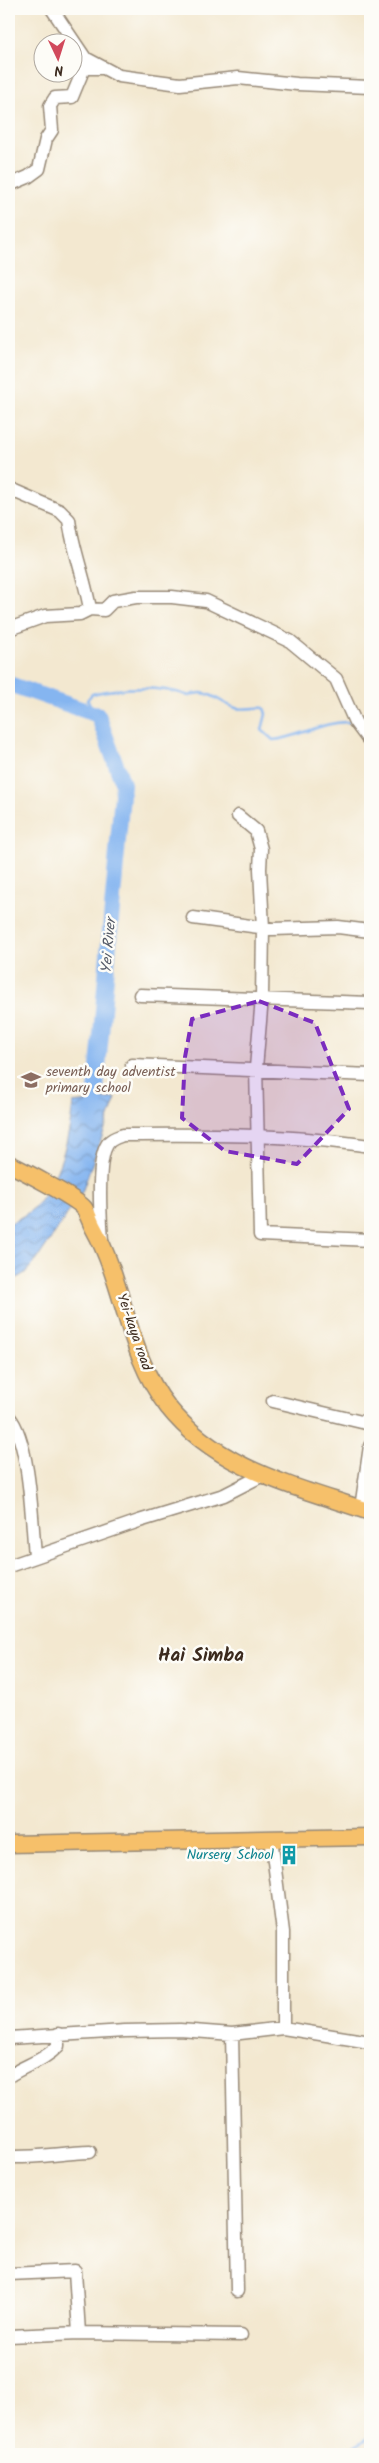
<svg xmlns="http://www.w3.org/2000/svg" width="379" height="2463" font-family="Kalam,sans-serif">
<style>
.water{fill:url(#water-waves);stroke:#607087}
.lines{fill:none;stroke-linecap:round;stroke-linejoin:round}
.stream{stroke:#85b5f0;stroke-width:2.5}
.river{stroke:#85b5f0;stroke-width:16}
.minor-casing{stroke:#978977;stroke-width:15}
.major-casing{stroke:#978977;stroke-width:19}
.minor{stroke:#fff;stroke-width:12}
.major{stroke:#f6c06b;stroke-width:16}
.marked{fill:#7b2cbf;fill-opacity:0.2;stroke:#7b2cbf;stroke-width:4;stroke-dasharray:10 6;stroke-linejoin:round}
.labels{text-anchor:middle;dominant-baseline:central;stroke-width:5;stroke-linejoin:round;paint-order:stroke}
.education-label{font-size:14px;fill:#785e54;stroke:#fdfcf7;text-anchor:start}
.street-label{font-size:14px;fill:#3b2a1e;stroke:#fdfcf7}
.culture-label{font-size:14px;fill:#0d838f;stroke:#fdfcf7;text-anchor:end}
.water-label{font-size:15px;font-style:italic;fill:#555b68;stroke:#fdfcf7}
.district-label{font-size:19px;font-weight:bold;fill:#3b2a1e;stroke:#fdfcf7}
</style>
<defs>
<pattern id="water-waves" width="16" height="10" patternUnits="userSpaceOnUse" patternTransform="scale(1.25)"><rect width="16" height="10" fill="#85b5f0"/><path d="M0 5q4-4 8 0t8 0" fill="none" stroke="#6e93c2"/></pattern>
</defs>
<rect width="100%" height="100%" fill="#fdfcf7"/>
<filter id="ink" filterUnits="userSpaceOnUse"><feTurbulence type="fractalNoise" baseFrequency=".02" numOctaves="2"/><feDisplacementMap in="SourceGraphic" scale="10" xChannelSelector="R" yChannelSelector="G"/><feConvolveMatrix kernelMatrix="1 2 1 2 8 2 1 2 1" color-interpolation-filters="sRGB"/></filter>
<filter id="wash" filterUnits="userSpaceOnUse"><feTurbulence type="fractalNoise" baseFrequency=".0096" numOctaves="4" result="noise"/><feDisplacementMap in="SourceGraphic" scale="20" xChannelSelector="R" yChannelSelector="G"/><feGaussianBlur stdDeviation="1.12" result="paint"/><feColorMatrix in="noise" values="0 0 0 0 0 0 0 0 0 0 0 0 0 0 0 0 0 1.4 0 .05"/><feComposite in="paint" operator="in"/></filter>
<g filter="url(#wash)">
<rect width="100%" height="100%" fill="#f3e8d0"/>
<path class="water" d="M116,1098L82,1192L38,1258L25,1273L9,1283V1224C17,1219 28,1214 35,1207C60,1178 69,1139 73,1103Z"/>
<g class="lines">
<path class="stream" d="M98,715L87,700L92,694C120,687 162,685 189,696C208,686 218,703 236,708C244,710 255,707 264,708L266,714L262,730L273,740C299,738 323,721 349,722
M360,721L370,718
M342,2454L370,2437"/>
<path class="river" d="M9,684L98,715L123,784L94,1113L90,1119"/>
</g>
</g>
<g filter="url(#ink)">
<g class="lines">
<defs>
<path id="minor" d="M52,9L85,58L119,76L180,84L238,78L297,84L370,87
M9,185L28,177L39,169L46,139L52,130L50,106L55,98L72,97L84,68H102
M9,489L60,511L69,520C73,550 85,579 90,609L104,610L113,601L136,597H172L206,601L290,641L336,679L355,722L367,738H370
M9,629L45,616L80,614L90,609
M238,816L256,831L261,849L260,869L263,928L262,998L256,1068L260,1235L370,1240
M193,918L273,929L338,927L370,931
M140,995L370,1003
M132,1065L370,1075
M102,1242C101,1221 95,1157 109,1142C113,1138 118,1137 123,1135C205,1134 289,1134 370,1146
M273,1401L370,1424
M9,1417C30,1441 32,1523 35,1556
M361,1508L370,1446
M9,1566L139,1521L224,1495L263,1475
M271,1838L283,1932V2028
M232,2034L237,2291
M9,2038L125,2031L180,2030L232,2034L283,2028L370,2042
M9,2076C25,2065 44,2061 58,2046V2034
M9,2157C36,2158 62,2153 90,2152
M9,2274L75,2271L79,2333
M9,2336L79,2333L241,2335"/>
<path id="major" d="M9,1164C22,1170 76,1198 84,1208C88,1214 90,1222 94,1229C125,1285 127,1355 168,1407C218,1470 298,1487 370,1512
M9,1844L370,1837"/>
</defs>
<use href="#minor" class="minor-casing"/>
<use href="#major" class="major-casing"/>
<use href="#minor" class="minor"/>
<use href="#major" class="major"/>
</g>
</g>
<path class="marked" d="M259,1001L315,1023L349,1109L297,1164L225,1151L182,1118L185,1057L192,1019Z"/>
<defs>
<symbol id="school-bare" viewBox="-9 -9 18 18"><path d="M0-5L7-2L0 1L-7-2ZM-4 1L0 2.5L4 1V4Q0 6-4 4Z" fill="#8d6e63" stroke="#fdfcf7" stroke-width="2.5" paint-order="stroke"/></symbol>
<symbol id="building-bare" viewBox="-9 -9 18 18"><path d="M-4-6H4V6H1V3H-1V6H-4ZM-2.5-4.3h1.7v1.8h-1.7ZM.8-4.3h1.7v1.8H.8ZM-2.5-1h1.7V.8h-1.7ZM.8-1h1.7V.8H.8Z" fill="#0f9aa8" stroke="#fdfcf7" stroke-width="2.5" paint-order="stroke"/></symbol>
</defs>
<g fill-rule="evenodd">
<use href="#school-bare" x="17" y="1066" width="28" height="28"/>
<use href="#building-bare" x="275" y="1841" width="28" height="28"/>
</g>
<g class="labels">
<g class="education-label">
<text x="46" y="1072">seventh day adventist<tspan x="46" dy="16">primary school</tspan></text>
</g>
<g class="street-label">
<text transform="translate(134 1332) rotate(71)">Yei-kaya road</text>
</g>
<g class="culture-label">
<text x="274" y="1855">Nursery School</text>
</g>
<g class="water-label">
<text transform="translate(109 946) rotate(-85)">Yei River</text>
</g>
<g class="district-label">
<text x="201" y="1656">Hai Simba</text>
</g>
</g>
<rect width="379" height="2463" fill="none" stroke="#fdfcf7" stroke-width="30"/>
<g transform="translate(58 58) rotate(176)"><circle r="24" fill="#fdfcf7" stroke="#afa8a0"/>
<path d="M0-4L9 19L0 12L-9 19Z" fill="#d1495b"/>
<text y="-8" font-size="14" font-weight="bold" text-anchor="middle" fill="#3b2a1e">N</text>
</g>
</svg>
